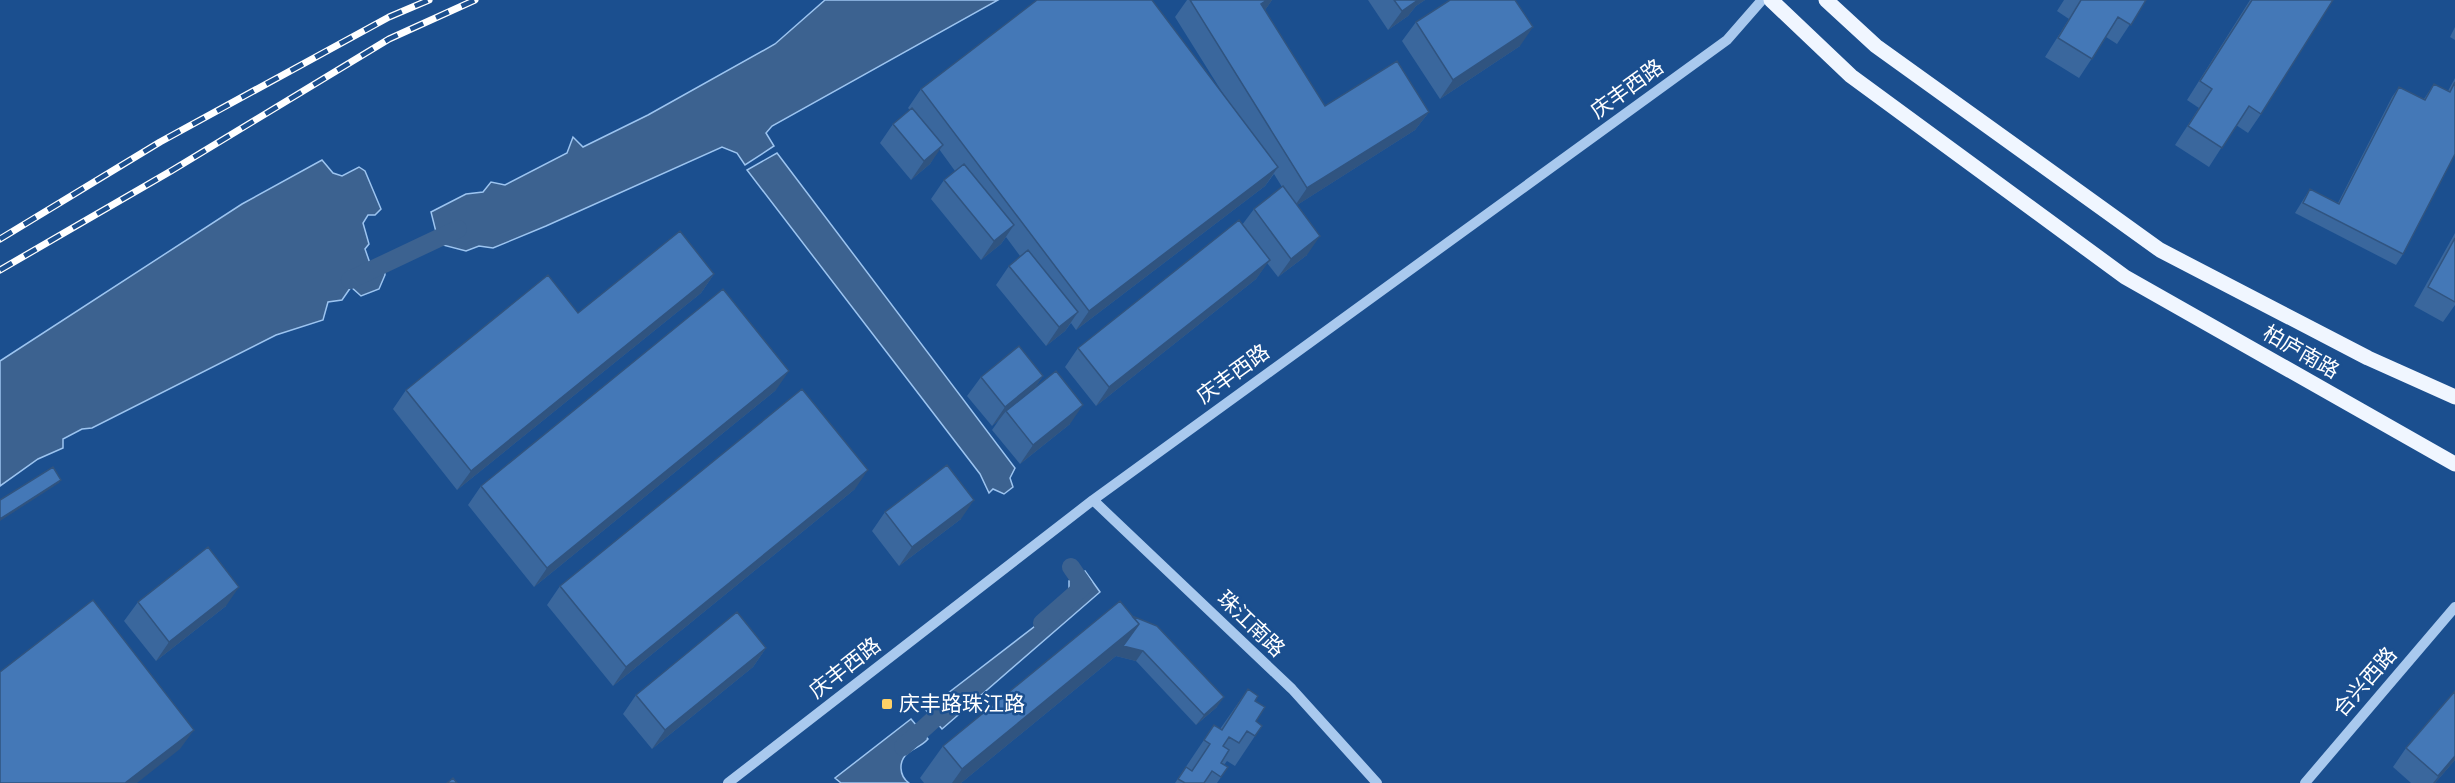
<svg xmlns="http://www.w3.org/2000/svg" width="2455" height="783" font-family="'Roboto Condensed','Noto Sans SC',sans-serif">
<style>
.water{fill:#3c6290;stroke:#9cc4f0;stroke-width:1.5}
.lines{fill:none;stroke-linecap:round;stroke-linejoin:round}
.canal{stroke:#3c6290;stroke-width:18}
.minor{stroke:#a9c9ee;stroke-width:10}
.major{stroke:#f0f6ff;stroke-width:15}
.rail-casing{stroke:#fff;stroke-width:7}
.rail{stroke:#1b4f8f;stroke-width:4.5;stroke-dasharray:14;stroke-linecap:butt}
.wall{fill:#3a679d}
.shaded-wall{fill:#305480}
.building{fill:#4478b7;stroke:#305480;stroke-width:1.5}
.poi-dot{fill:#ffd166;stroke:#1b4f8f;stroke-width:2}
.labels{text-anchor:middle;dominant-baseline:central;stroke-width:5;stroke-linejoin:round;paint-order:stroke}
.street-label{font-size:21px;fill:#fff;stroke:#1b4f8f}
.poi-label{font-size:21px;fill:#fff;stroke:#1b4f8f;text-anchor:start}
</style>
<rect width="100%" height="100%" fill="#1b4f8f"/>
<path class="water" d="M825,0H998L772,126L766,133L774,146L745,165L737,153L722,147L546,226L493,248L479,246L466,251L439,244L431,212L466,194L483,192L491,182L505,185L567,153L573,137L583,147L648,115L775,44Z
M777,153L1015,468L1010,478L1013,487L1004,494L993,489L989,493L980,474L747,170Z
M322,160L333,173L342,176L359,167L365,171L381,209L375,215H368L363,223L369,244L365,249L372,269L384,264L385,275L379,289L361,296L351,287L342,300L328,302L323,320L276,335L92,428L82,429L63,439V448L38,459L0,486V361L242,204Z
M1085,571L1100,592L942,729L926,710L1069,600V581Z
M911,719L928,739C922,746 914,748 908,753C898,761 899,776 909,783H841L835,778Z"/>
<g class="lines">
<path class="canal" d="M350,280L458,229
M1042,623L1084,586L1071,567
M903,747L952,703"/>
<path class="minor" d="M1093,500L1292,689L1377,783
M728,783L1093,500L1727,40L1762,0
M2305,783L2455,607"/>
<path class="major" d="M1771,0L1851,76L2125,277L2455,464
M1826,0L1876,46L2160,250L2368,358L2455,397"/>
<defs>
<path id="rail" d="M0,239L160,142L389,17L429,0
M0,270L171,171L389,39L475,0"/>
</defs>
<use href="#rail" class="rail-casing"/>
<use href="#rail" class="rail"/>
</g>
<path class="wall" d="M1187,0H1272L1265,10L1325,106L1429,112L1415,130L1297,205L1307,255L1278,277L1267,263L1256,279L1096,406L1065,367L1078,348L1242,225L1254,209L1282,187L1274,174L1265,186L1076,330L1071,323L1065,331L1046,346L996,285L1009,266L1020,256L1006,237L1001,244L981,260L931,199L944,180L955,171L939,149L930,164L911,180L880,143L893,124L910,110L908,108L921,89L1227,100L1175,17Z
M1368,0H1425L1416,6L1408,16L1388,30Z
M2064,0H2146L2117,44L2106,37L2079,78L2045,57L2069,19L2057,11Z
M2250,0H2333L2261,114L2248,133L2236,125L2209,167L2175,145L2199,108L2187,100Z
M1416,22L1520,46L1440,99L1402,41Z
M2455,27V40L2450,37Z
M2455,78V154L2403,254L2396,265L2295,213L2303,200L2310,189L2338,203L2392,97L2399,87L2424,99L2434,84L2448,91Z
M2455,233V305L2443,322L2414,306Z
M714,274L701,293L457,490L393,409L406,390L578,313Z
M1043,376L1035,387L1070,424L1020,464L992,430L999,420L992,426L967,396L981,377Z
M776,390L534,587L468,505L481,486Z
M855,489L613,686L547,605L560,586Z
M885,512L961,519L899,566L872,531Z
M138,602L226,606L156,661L124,621Z
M1132,616L1217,707L1196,725L1136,661L1116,656L961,783H924L920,778L943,746Z
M766,648L753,667L652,749L623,714L636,695Z
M1248,689L1255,701V736L1235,766L1227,761L1224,765L1228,767L1217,783H1175L1214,725L1220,729Z
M2455,691V760L2435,783H2411L2393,767L2406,748Z"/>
<path class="shaded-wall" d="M1267,0H1272L1263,13L1261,4Z
M1418,0H1425L1416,6L1408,16L1388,30L1402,11Z
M1533,27L1520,46L1440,99L1453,80Z
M1429,112L1415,130L1294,207L1307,188Z
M943,145L930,164L911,180L924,161Z
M1278,167L1265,186L1076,330L1089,311Z
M1014,225L1001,244L981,260L994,241Z
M1320,236L1307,255L1278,277L1291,259Z
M1270,260L1256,279L1096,406L1109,387Z
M714,274L701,293L457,490L471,471Z
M1078,312L1065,331L1046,346L1059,327Z
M789,371L776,390L534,587L547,568Z
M1043,376L1030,395L1006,411L999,420L992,426L1005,407Z
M1083,405L1070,424L1020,464L1033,445Z
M868,470L855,489L613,686L626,667Z
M61,480L59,483L0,521V519Z
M974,500L961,519L899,566L912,547Z
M239,587L226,606L156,661L169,642Z
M1139,624L1143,651L1136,661L1116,656L961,783H952L962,769Z
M766,648L753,667L652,749L665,730Z
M1224,697L1217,707L1196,725L1204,715Z
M194,730L180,749L137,783H125Z
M2455,756V760L2435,783H2433Z"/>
<path class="building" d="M1037,0H1152L1278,167L1089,311L921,89Z
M1190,0H1267L1261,4L1325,106L1397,61L1429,112L1307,188Z
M1394,0H1418L1402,11Z
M1450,0H1515L1533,27L1453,80L1416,22Z
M2081,0H2146L2131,25L2118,17L2092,59L2058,38Z
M2252,0H2333L2261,114L2249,106L2222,148L2188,126L2212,89L2200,81Z
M2455,82V154L2403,254L2303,203L2310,189L2339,204L2399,87L2425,100L2434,84L2450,92Z
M912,108L943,145L924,161L893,124Z
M964,164L1014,225L994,241L944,180Z
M1283,186L1320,236L1291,259L1254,209Z
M1239,220L1270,260L1109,387L1078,348Z
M680,231L714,274L471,471L406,390L548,275L578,313Z
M2455,238V302L2428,287Z
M1028,250L1078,312L1059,327L1009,266Z
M723,289L789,371L547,568L481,486Z
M1019,346L1043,376L1005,407L981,377Z
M1056,371L1083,405L1033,445L1006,411Z
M802,389L868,470L626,667L560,586Z
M947,465L974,500L912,547L885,512Z
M53,467L61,480L0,519V500Z
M208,547L239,587L169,642L138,602Z
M93,600L194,730L125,783H0V672Z
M1120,601L1139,624L962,769L943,746Z
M737,612L766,648L665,730L636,695Z
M1132,616L1157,626L1224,697L1204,715L1143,651L1123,646L1139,624Z
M1248,689L1258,696L1255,701L1265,707L1256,721L1262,726L1255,736L1247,731L1239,743L1229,737L1223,746L1229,750L1221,763L1228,767L1221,777L1212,771L1204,783H1185L1178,779L1186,767L1192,771L1210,744L1204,740L1214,725L1222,730Z
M2455,691V756L2438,776L2406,748Z
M453,778L457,783H447Z"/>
<rect class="poi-dot" x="881" y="698" width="12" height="12" rx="3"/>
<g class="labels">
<g class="street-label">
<text transform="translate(1627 89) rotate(-36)">庆丰西路</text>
<text transform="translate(2301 352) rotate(30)">柏庐南路</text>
<text transform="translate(1233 374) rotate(-36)">庆丰西路</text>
<text transform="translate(1251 624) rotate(44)">珠江南路</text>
<text transform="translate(845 668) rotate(-38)">庆丰西路</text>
<text transform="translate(2365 682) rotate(-49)">合兴西路</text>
</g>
<g class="poi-label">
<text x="899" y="704">庆丰路珠江路</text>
</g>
</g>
</svg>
